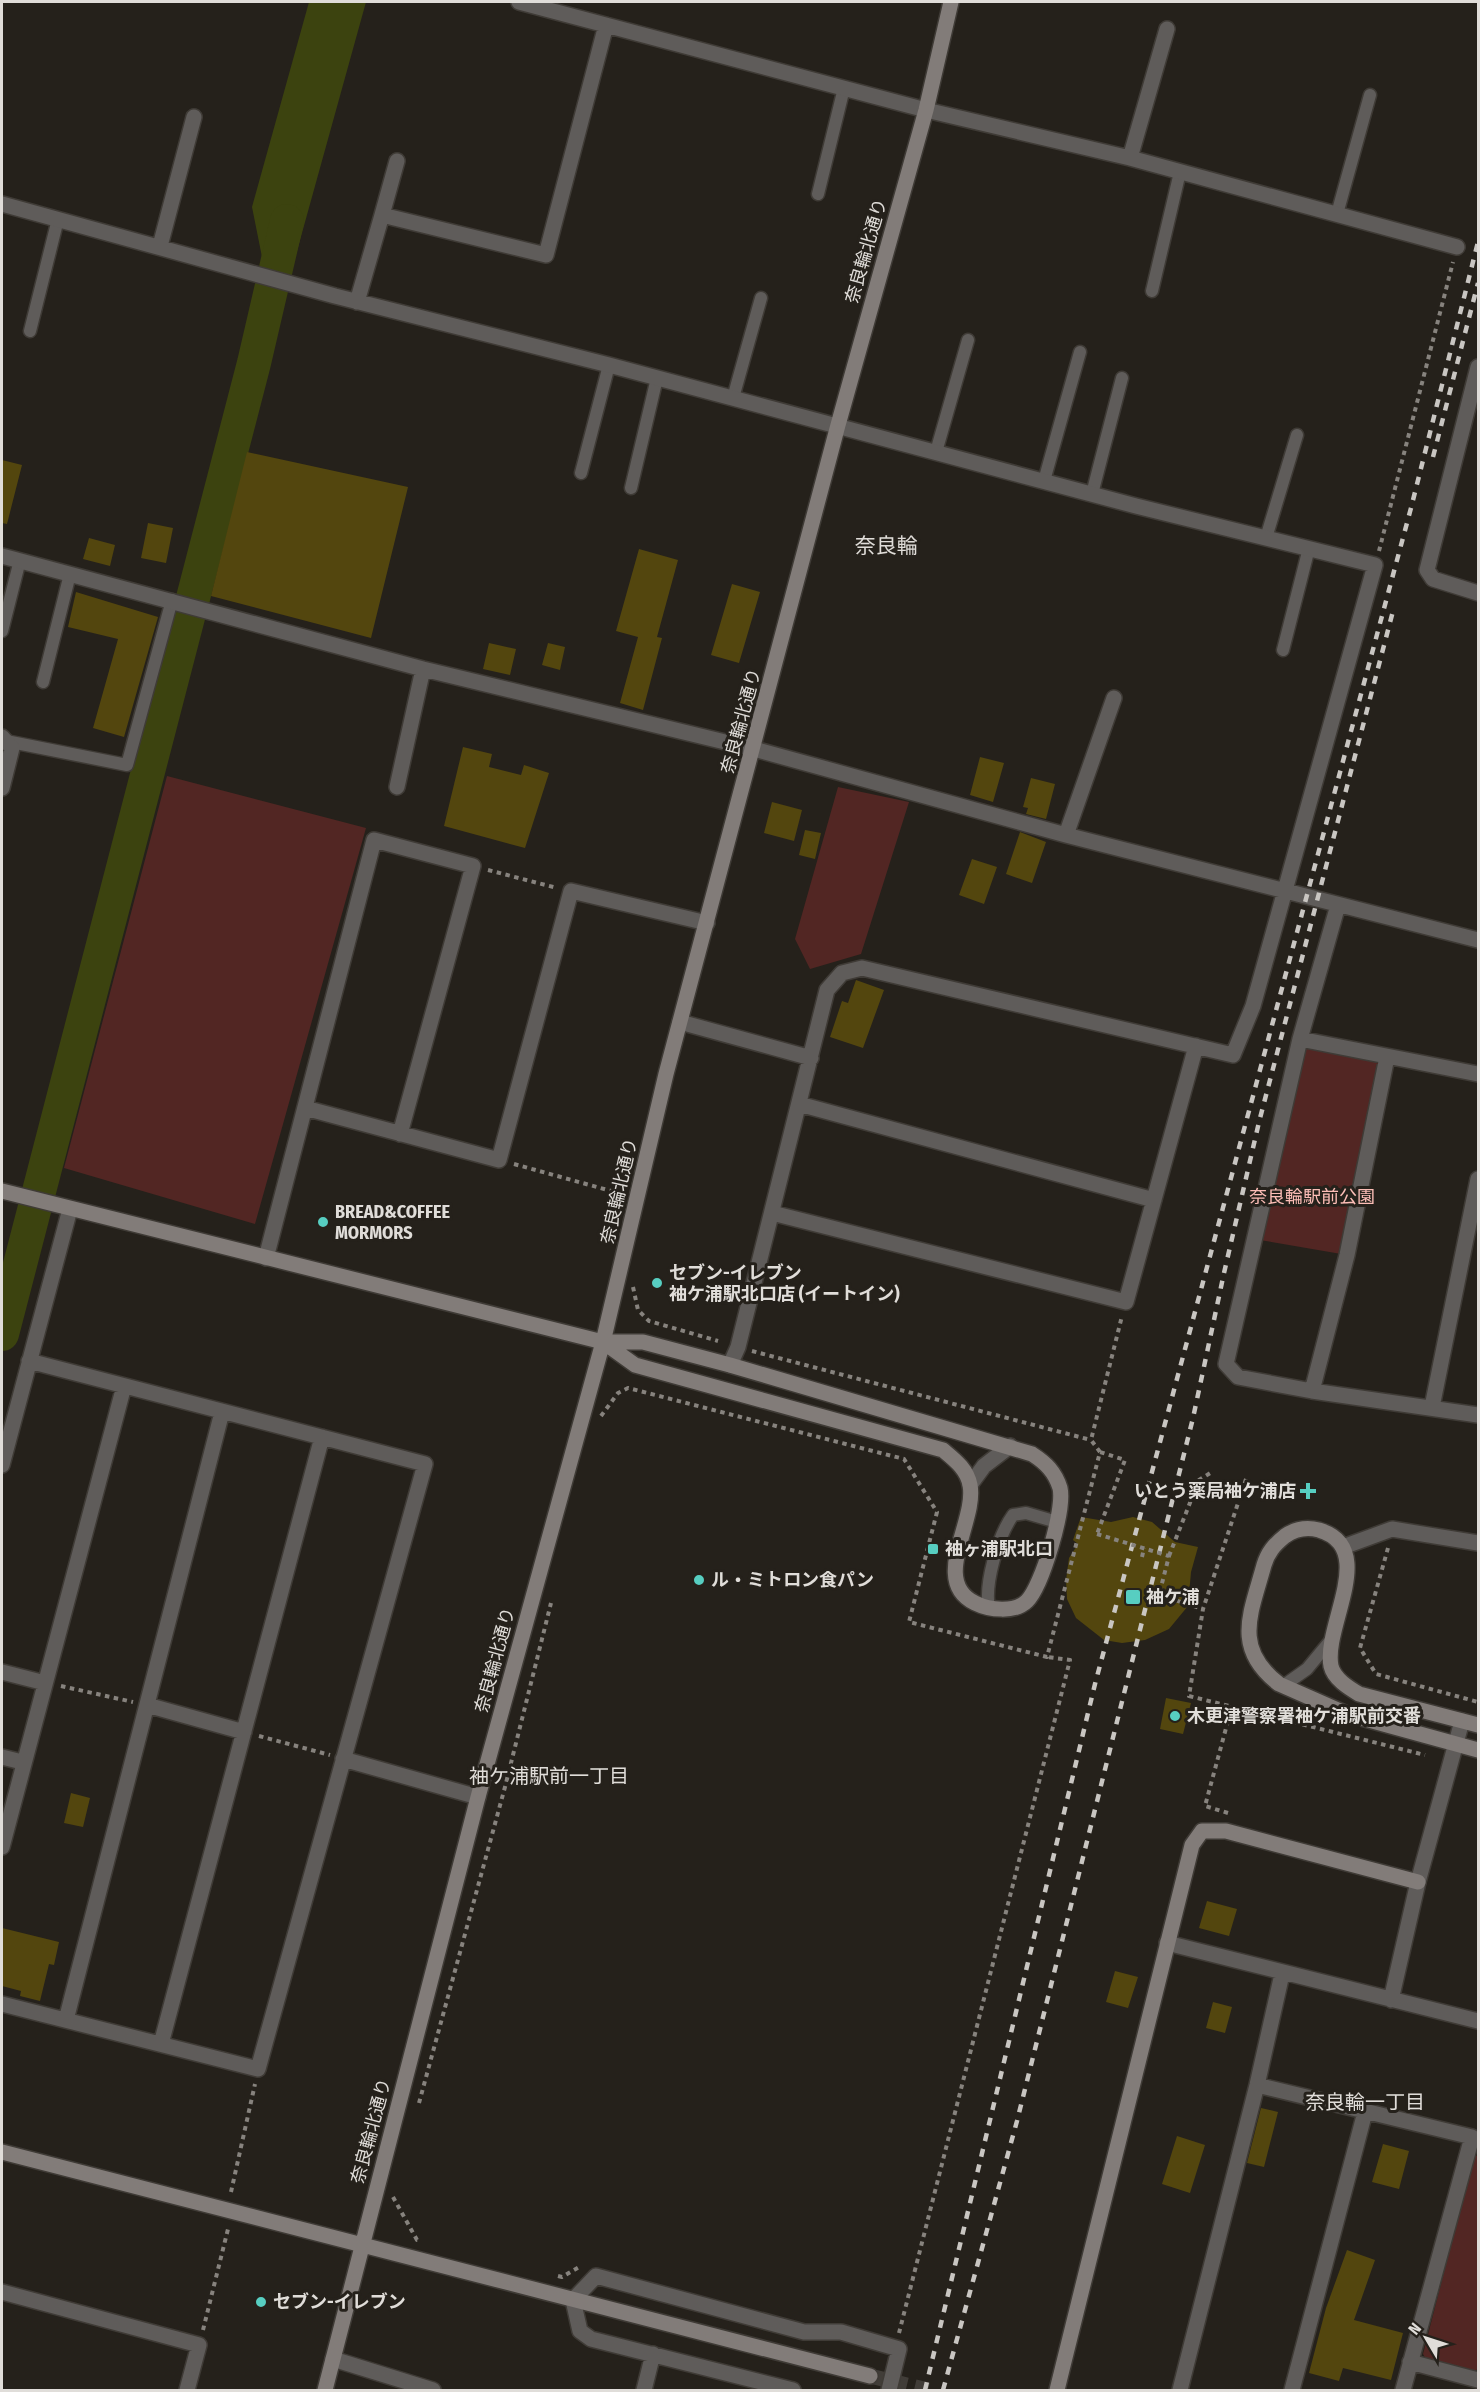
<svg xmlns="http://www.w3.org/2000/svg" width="1480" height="2392" font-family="'Fira Sans Condensed','Noto Sans JP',sans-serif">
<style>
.green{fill:#522623}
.water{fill:#3c430f}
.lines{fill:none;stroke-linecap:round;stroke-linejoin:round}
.river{stroke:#3c430f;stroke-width:34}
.building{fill:#53460e}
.secondary-tunnel{stroke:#413d38;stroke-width:15;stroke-dasharray:15 8;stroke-linecap:butt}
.lane-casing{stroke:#3f3b36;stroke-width:15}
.street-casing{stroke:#3f3b36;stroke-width:18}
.secondary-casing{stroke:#3f3b36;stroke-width:18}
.path{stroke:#87837e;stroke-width:4;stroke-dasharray:4.5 4.5;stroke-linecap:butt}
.lane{stroke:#5f5c5a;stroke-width:12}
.street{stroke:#5f5c5a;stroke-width:15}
.secondary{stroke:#827c79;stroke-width:15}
.rail{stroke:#c9c6c2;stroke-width:4.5;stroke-dasharray:8 8;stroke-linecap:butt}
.path-bridge{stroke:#87837e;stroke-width:4;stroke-dasharray:4.5 4.5;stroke-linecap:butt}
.poi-dot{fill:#57cec1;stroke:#25211b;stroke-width:2}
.labels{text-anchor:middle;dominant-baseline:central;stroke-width:6;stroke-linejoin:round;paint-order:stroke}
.street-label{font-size:18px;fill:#e0ddd9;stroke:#25211b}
.park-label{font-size:18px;fill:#fcbdb6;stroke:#25211b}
.poi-label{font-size:18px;font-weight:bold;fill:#e0ddd9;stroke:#25211b;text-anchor:start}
.neighbourhood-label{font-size:20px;fill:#e0ddd9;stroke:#25211b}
.quarter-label{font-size:21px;fill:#e0ddd9;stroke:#25211b}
</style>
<rect width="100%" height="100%" fill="#25211b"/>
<path class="green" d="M167,776L366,828L255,1224L64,1168Z
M838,787L909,802L861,954L810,969L795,939Z
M1300,1039L1387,1057L1347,1255L1254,1239Z
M1474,2155L1478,2156V2369L1472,2372L1427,2361L1423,2354Z"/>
<path class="water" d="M309,2H366L292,269L263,262L252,207Z"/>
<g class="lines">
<path class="river" d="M2,1334L254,363L287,221"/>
</g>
<path class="building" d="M247,452L408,487L371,638L211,596Z
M2,460L22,465L7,524L2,523Z
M148,523L173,528L166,563L141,558Z
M89,538L115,545L110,566L83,559Z
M639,549L678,560L657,637L662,638L643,710L620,703L638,637L616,631Z
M732,584L760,592L739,663L711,655Z
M76,592L158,617L124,737L93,728L118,639L68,627Z
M489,643L516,649L510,675L483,669Z
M548,643L565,647L560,670L542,665Z
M463,747L492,754L489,767L521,775L524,765L549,773L525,848L444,826Z
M980,757L1004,763L993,802L970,795Z
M1031,778L1055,784L1046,819L1026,814L1028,808L1023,807Z
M772,802L802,810L794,841L764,833Z
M805,830L821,833L815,859L799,855Z
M1020,832L1046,842L1032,883L1006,874Z
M972,859L997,867L984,904L959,895Z
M856,980L884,990L863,1048L830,1037L842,1001L848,1003Z
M1081,1517L1111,1522L1133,1517L1152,1522L1175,1542L1198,1547L1191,1572L1188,1606L1169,1629L1145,1640L1122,1643L1104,1640L1076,1618L1067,1599L1066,1580L1069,1558L1078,1544L1073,1540Z
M1166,1698L1191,1703L1183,1734L1160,1729Z
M71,1793L90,1798L83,1827L64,1823Z
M1207,1901L1237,1909L1229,1936L1199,1928Z
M2,1928L59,1942L54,1965L49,1964L40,2001L20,1996L21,1991L2,1986Z
M1115,1971L1138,1977L1128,2008L1106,2002Z
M1213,2002L1232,2007L1225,2033L1206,2028Z
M1261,2108L1278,2112L1264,2167L1247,2163Z
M1177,2136L1205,2145L1190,2193L1162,2184Z
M1383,2144L1409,2151L1399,2189L1372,2182Z
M1347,2250L1375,2260L1354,2320L1403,2333L1391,2380L1343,2368L1339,2381L1309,2373L1326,2308Z"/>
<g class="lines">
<path class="secondary-tunnel" d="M870,2376L928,2390"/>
<defs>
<path id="lane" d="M818,194L844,88
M1337,214L1370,95
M1152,291L1180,172
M30,331L58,219
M733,398L761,298
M936,452L968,340
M581,473L609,365
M1044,481L1080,352
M631,488L657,378
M1092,494L1122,378
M1266,538L1297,435
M2,631L20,560
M1283,650L1309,548
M43,682L70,574
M6,741L127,765L172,600
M989,1609C984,1584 998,1536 1013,1515L1026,1513L1057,1522
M1283,1686L1307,1669L1331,1640"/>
<path id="street" d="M519,2L926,110L1130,158L1457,247
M1130,158L1167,29
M2,204L335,296L609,365L1136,506L1375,565L1253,1006L1233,1055L862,968L842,973L827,990L738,1347L730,1365
M382,215L397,161
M160,246L194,117
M357,302L382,215L546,255L606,25
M1478,367L1427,570L1433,579L1478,593
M2,556L423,669L754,749L1066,835L1478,940
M2,737L12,748L2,788
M397,787L423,669
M1066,835L1114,698
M1338,905L1300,1039L1226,1364L1238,1377L1312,1391L1478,1415
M680,1022L811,1058
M1300,1039L1478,1074
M799,1104L1154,1200
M305,1108L499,1160L571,891L707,923
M772,1213L1126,1302L1196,1046
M266,1258L374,840L473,866L400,1134
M1312,1391L1347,1255L1387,1057
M1432,1407L1478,1179
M2,1465L70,1209
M970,1485L984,1466L1010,1446
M1343,1547L1392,1529L1478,1543
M2,1672L45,1683
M147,1705L244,1732
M2,1757L22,1762
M343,1759L478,1797
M2,1847L124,1386
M1167,1943L1478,2021
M1391,2000L1418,1882L1462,1721
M2,2004L258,2069L425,1464L29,1361
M66,2020L222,1412
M161,2044L322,1437
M1257,2085L1472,2137L1403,2390
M2,2292L199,2345L187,2390
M333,2359L433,2390
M1410,2362L1478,2380
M644,2390L653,2354
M793,2390L591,2339L580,2331L573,2300L596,2276L804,2332H841L899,2349L889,2390
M1180,2390L1257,2085L1282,1974
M1292,2390L1365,2112"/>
<path id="secondary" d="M2,1191L603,1342H643L730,1365L1032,1454C1046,1463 1055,1472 1060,1488C1065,1509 1042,1586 1027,1601C1015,1613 989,1610 975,1603C930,1581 977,1521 970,1485C967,1469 955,1460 943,1450L635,1365L603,1342
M1478,1725L1359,1694C1349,1688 1334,1679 1331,1666C1323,1626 1379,1548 1319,1530C1307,1527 1295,1529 1285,1536C1274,1545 1268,1552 1264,1565C1251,1613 1232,1648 1279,1684L1347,1714L1478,1750
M2,2152L870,2376
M325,2390L478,1797L603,1342L666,1074L838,425L926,110L951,2
M1057,2390L1192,1845L1202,1831H1226L1418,1882"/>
</defs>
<use href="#lane" class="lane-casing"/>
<use href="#street" class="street-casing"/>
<use href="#secondary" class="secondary-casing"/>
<path class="path" d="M1379,551L1453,262
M488,870L557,888
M514,1164L622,1194
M633,1287L638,1310L649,1321L718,1341
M752,1351L1091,1440
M601,1416L618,1393L628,1388L904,1459L937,1512L909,1622L1047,1657L1100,1452L1125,1460L1097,1534
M1100,1452L1091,1440L1122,1316
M1246,1479L1203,1609L1189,1696L1425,1755
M1388,1548L1360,1648L1376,1674L1478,1702
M1169,1556L1199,1480L1212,1472
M1142,1557L1144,1548
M1159,1595L1203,1609
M61,1686L133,1702
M259,1736L330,1755
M1228,1813L1205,1806L1232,1706
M419,2103L505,1787L551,1603
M231,2192L255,2084
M393,2197L417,2240H420
M558,2276L562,2277L581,2266
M203,2330L228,2229
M899,2333L1070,1660L1047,1657"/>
<use href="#lane" class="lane"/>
<use href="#street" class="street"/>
<use href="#secondary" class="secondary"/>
<path class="rail" d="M1433,457L1478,283
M925,2390L1095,1684L1411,508L1478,242
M943,2390L1017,2121L1193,1418L1224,1273L1259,1122L1393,611"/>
<path class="path-bridge" d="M1097,1534L1169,1556L1159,1595"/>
</g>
<g class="poi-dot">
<circle cx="323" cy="1222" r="6"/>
<circle cx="657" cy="1283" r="6"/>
<path d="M1305 1482h6v6h6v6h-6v6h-6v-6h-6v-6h6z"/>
<rect x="927" y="1543" width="12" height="12" rx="3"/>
<circle cx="699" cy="1580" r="6"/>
<rect x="1125" y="1589" width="16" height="16" rx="3"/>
<circle cx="1175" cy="1716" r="6"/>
<circle cx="261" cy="2302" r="6"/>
</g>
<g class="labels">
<g class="street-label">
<text transform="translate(866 251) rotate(-74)">奈良輪北通り</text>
<text transform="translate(741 721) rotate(-75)">奈良輪北通り</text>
<text transform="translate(619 1191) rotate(-77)">奈良輪北通り</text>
<text transform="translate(495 1660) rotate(-75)">奈良輪北通り</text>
<text transform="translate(371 2131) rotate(-75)">奈良輪北通り</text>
</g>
<g class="park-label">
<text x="1312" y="1197">奈良輪駅前公園</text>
</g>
<g class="poi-label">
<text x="335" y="1212">BREAD&amp;COFFEE<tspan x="335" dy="21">MORMORS</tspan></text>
<text x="669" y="1273">セブン-イレブン<tspan x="669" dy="21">袖ケ浦駅北口店 (イートイン)</tspan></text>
<text x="1296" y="1491" text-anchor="end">いとう薬局袖ケ浦店</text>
<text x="945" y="1549">袖ヶ浦駅北口</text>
<text x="711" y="1580">ル・ミトロン食パン</text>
<text x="1146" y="1597">袖ケ浦</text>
<text x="1187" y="1716">木更津警察署袖ケ浦駅前交番</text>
<text x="273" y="2302">セブン-イレブン</text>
</g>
<g class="neighbourhood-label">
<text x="549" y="1776">袖ケ浦駅前一丁目</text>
<text x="1365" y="2102">奈良輪一丁目</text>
</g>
<g class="quarter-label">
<text x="886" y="546">奈良輪</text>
</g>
</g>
<rect width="1480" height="2392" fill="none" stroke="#e0ddd9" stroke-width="6"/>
<g transform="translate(1426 2338) rotate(309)" stroke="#25211b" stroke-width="4.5" paint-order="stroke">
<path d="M0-4.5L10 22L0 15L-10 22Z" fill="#e0ddd9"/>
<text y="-9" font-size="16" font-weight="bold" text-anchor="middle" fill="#e0ddd9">N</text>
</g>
</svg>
